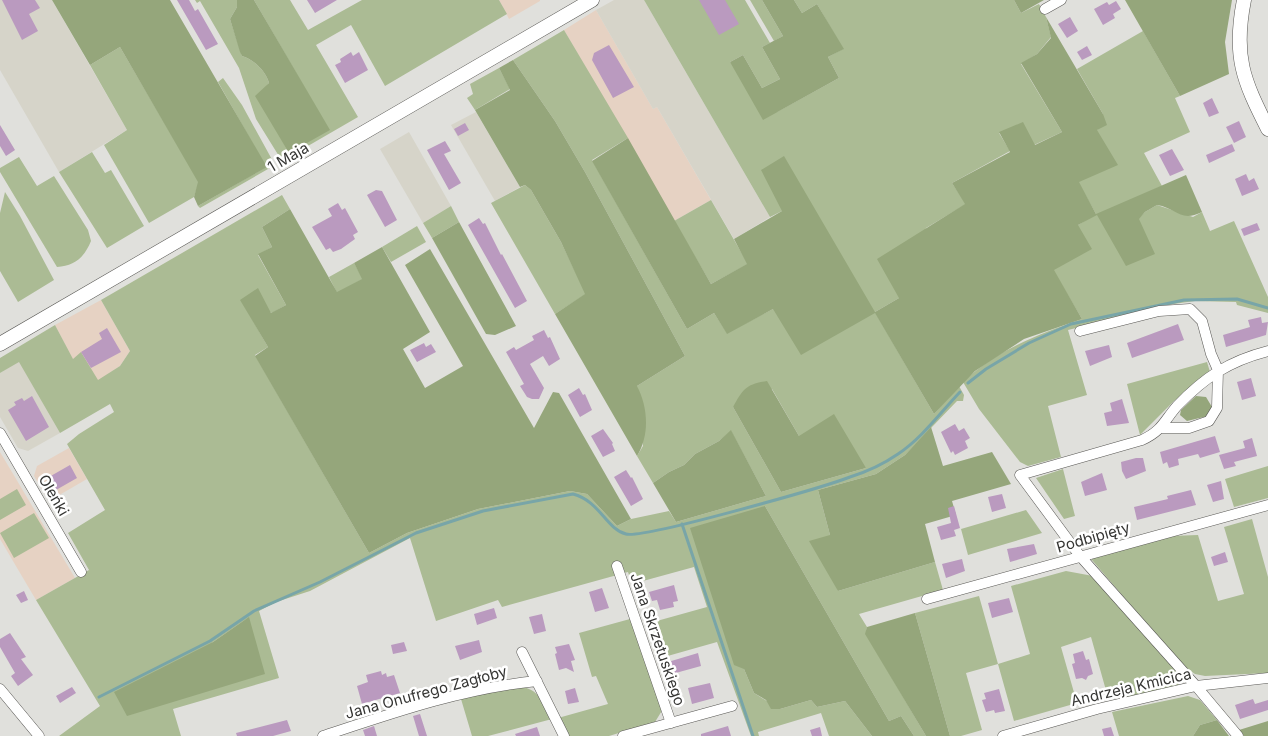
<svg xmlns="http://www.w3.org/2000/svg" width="1268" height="736" font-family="Inter,sans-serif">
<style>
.commercial{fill:#e6d2c3}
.built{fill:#d6d4c9}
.green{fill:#abbb94;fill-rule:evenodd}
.forest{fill:#95a67b}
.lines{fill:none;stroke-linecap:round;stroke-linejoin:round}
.stream{stroke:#78a5a8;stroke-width:3}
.building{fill:#ba9abf}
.street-casing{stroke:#595855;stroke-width:11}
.secondary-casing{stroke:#595855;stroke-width:15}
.street{stroke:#fff;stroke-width:10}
.secondary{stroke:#fff;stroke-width:14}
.labels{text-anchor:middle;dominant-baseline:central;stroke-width:5;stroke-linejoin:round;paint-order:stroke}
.street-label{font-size:15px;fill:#363634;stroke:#fff}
</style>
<rect width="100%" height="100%" fill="#e0e0dc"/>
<path class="commercial" d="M499,0H540V1L509,19Z
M596,10L653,109L657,107L711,200L674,221L564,30Z
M101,300L130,351L120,366L98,381L79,356L73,360L55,325Z
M69,448L87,479L49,501L34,476L37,466Z
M0,452L75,578L36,600L0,539Z"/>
<path class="built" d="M0,0H52L127,130L59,172L0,70Z
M614,0H644L770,217L734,239L657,107L653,109L596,10Z
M476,112L520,187L495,201L451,125Z
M409,132L451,206L423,223L380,149Z
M19,361L60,433L28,451L18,448L0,417V373Z"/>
<path class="green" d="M195,0H237V7L230,19L242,56C253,59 266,71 269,83L265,88L329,130L254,0H290L308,30L362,0H499L507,14L385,86L351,25L316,45L358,117L282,161L256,119L239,68L200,1L197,3Z
M644,0H745L770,43L762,47L780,79L762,88L743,55L730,62L777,112L839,78L828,57L843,49L817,4L802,13L794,0H1014L1021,13L1039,4L1046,17L1051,37L1037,54L1021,64L1062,132L1034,145L999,133L1010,151L952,183L966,204L926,228L899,298L875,312L934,414L959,386L964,395L963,401H957L905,455L876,474L818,490L830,535L838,591L935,562L943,590L859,614L867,627L866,634L926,736H914L901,716L889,721L765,506L744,669L754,693L780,709L811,700L817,707L845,701L872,736H829L821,713L758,732L759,736H751L717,642L657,659L646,624L707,607L694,567L632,584L628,572L502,607L498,600L436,621L410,538L310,591L276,602L259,611L279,678L173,709L181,736H59L100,706L36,600L89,570L68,533L105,510L67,444L79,434L114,412L110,404L60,433L19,362L0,373V358L55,325L73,359L81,352L98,380L120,366L130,351L101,300L282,195L290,209L262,227L272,247L258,255L286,305L272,313L241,300L268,347L255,355L369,553L407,533L478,509L570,491L587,494L617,526L631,519L669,511L676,522L766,496L731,431L719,441L695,454L684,465L669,472L653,483L637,456L643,446L637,386L685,356L585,172L555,121L513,60L564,30L628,138L592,160L687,329L714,313L727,333L773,309L782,211L770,217ZM772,389L799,436L866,468L781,492L733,407ZM248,618L127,716L213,642Z
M750,0H762L783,36L774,41Z
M1143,31L1180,96L1175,98L1190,132L1144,153L1162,186L1097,215L1139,218L1145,212L1157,205L1193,217L1202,212L1210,231L1234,221L1268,297V313L1237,305L1236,302L1195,301L1173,304L1068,330L1087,395L1048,406L1061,457L1028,466L1020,462L979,409L963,382C998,349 1037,335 1082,319L1053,270L1078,225L1096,214L1078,182L1103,114L1077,69Z
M120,47L199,182L194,197L149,223L104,145L127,130L90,65Z
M499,68L510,89L475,110L467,98L473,94L470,84Z
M223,78L242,105L275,165L200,208L198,206L266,167L218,82Z
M92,152L105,173L111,170L144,226L107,248L59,172Z
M19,157L37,186L54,176L88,230L91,241C84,258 74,266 57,267L0,172V168Z
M525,185L531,190L561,242L586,294L555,314L491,203Z
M5,192L20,216L54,280L18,302L0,271V213Z
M711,200L748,264L711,284L674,221Z
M451,206L459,222L432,238L423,223Z
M417,226L426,242L391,262L382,247Z
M354,263L363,279L337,293L329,277Z
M1207,362L1210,372L1174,401L1140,435L1127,384Z
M1268,466V498L1234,507L1225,479Z
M1063,469L1075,516L1064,519L1036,478Z
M17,489L26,505L0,520V499Z
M1026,510L1042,533L968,555L961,529Z
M34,513L49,538L14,558L0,533Z
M1252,519L1268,577V673L1205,676L1195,674L1182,665L1092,560V557L1171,536L1198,535L1218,601L1244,594L1224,527Z
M1066,571L1093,576L1181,676L1178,686L1128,697L1107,694L1091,637L1061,647L1077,703L1014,721L998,664L966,673L982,730L961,736H950L915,613L979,596L998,664L1030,654L1011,586Z
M630,619L663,709L655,722L609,736H565L558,718L608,704L596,676L592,677L579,633Z
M506,686C536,685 539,694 552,719L488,736H472L461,699Z
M1188,696L1200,700L1217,720L1200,725L1193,736H1119L1112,712Z"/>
<path class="forest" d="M52,0H170L267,167L198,206L194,197L198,182L120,47L90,65Z
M237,0H254L330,130L289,153L255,96L269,83C266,71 253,59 242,56L240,52L230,19L237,7Z
M762,0H794L802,13L817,4L844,49L828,57L839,78L763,120L730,62L743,55L762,88L780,79L762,47L783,36Z
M1014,0H1044L1021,13Z
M1125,0H1232L1225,42L1229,74L1180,96Z
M1046,17L1103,114L1107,125L1097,130L1118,165L1079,182L1096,214L1186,175L1202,212C1180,223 1177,208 1157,205L1145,212L1139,219L1155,254L1126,266L1097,215L1078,225L1092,249L1054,270L1082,319L1024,339L975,371L934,414L875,313L801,355L773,309L727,334L714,313L687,329L592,161L628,138L711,284L747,264L734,239L782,211L761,170L784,156L875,312L899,298L877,259L965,204L952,183L1010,152L999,132L1023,122L1035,145L1062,132L1021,63L1037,54L1051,38Z
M513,60L555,121L585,172L685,356L637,386C648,407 650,435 637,456L555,314L585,294L561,242L531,190L525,185L520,187L475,110L510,90L499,68Z
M290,209L337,292L362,279L354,263L382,247L430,332L403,349L425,388L463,366L405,265L430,249L534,428L553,392L559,393L631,519L617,526L587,494L570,491L478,509L407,533L369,553L255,356L268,347L240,300L258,288L271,313L286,305L258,254L272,247L262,227Z
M459,222L516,326L495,335L486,334L432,238Z
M767,381L799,436L834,414L866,468L781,492L733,407C743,389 746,384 767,381Z
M1196,396L1206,397L1212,407L1208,416L1187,421L1180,415L1181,410Z
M931,427L943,466L992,452L1011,484L952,501L956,515L925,524L935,562L838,591L809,541L830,535L818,490L876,474L905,455Z
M731,430L766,496L676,522L653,483L669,472L684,465L695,454L719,441Z
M765,506L889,721L901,716L914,736H872L845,701L817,707L811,700L780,709H771L766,700L754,693L744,669L734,665L690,528Z
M915,613L950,736H926L865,634L867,627Z
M249,617L265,674L127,716L114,692L213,642Z
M1217,720L1229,736H1193L1200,725Z
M1268,721V736H1244L1239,730Z"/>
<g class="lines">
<path class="stream" d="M968,383L986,369L1029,343L1071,324L1184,300L1237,299L1268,308
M682,524L753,736
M99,697L210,641L254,611L320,582L416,533L483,511L573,494C600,501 606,529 626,534C643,539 824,487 850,477C866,472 885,463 898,454C922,438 940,413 960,392"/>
</g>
<path class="building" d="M2,0H35L40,8L29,14L38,31L22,40Z
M177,0H189L195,11L198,9L218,44L206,50Z
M307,0H337L315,13Z
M699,0H725L739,24L719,35Z
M1116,1L1121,9L1113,14L1115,18L1103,25L1094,9L1107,2L1109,5Z
M1070,17L1078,31L1067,38L1058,24Z
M609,45L634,87L613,98L592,60L594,53Z
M1087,46L1092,55L1082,60L1077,52Z
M351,52L353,56L359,52L368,70L345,83L335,65L341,62L340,59Z
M1212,98L1219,113L1209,117L1203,103Z
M1239,121L1246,137L1234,143L1226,127Z
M465,123L469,130L458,136L454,129Z
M0,125L15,150L6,156L0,146Z
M445,141L451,151L444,154L461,183L449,190L427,150Z
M1232,144L1235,151L1209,163L1206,155Z
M1172,149L1184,170L1170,176L1159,155Z
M1246,174L1249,181L1254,178L1259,189L1242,196L1235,179Z
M376,190L382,191L397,220L385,227L367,195Z
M338,203L342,210L345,208L358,232L353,235L355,239L341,249L333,252L330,248L326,250L312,227L332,216L328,209Z
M479,218L483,224L485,223L501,255L502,254L527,301L515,308L468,225Z
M1257,223L1260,230L1244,236L1241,229Z
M1261,317L1262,323L1268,322L1266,335L1226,347L1223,335L1250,327L1248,320Z
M1178,324L1184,340L1132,358L1127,343Z
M107,328L121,352L91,368L81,352L102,339L99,333Z
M544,330L548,338L550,337L560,359L549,366L543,356L530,364L544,388L539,399H532L527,397L520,386L524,384L506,352L514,347L516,350L534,340L532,336Z
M424,343L426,347L431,344L436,352L417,362L410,350Z
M1109,345L1112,357L1090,366L1085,351Z
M1251,378L1256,396L1242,400L1237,382Z
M579,388L583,395L585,394L592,410L580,417L568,395Z
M32,396L49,427L26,441L8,410L16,405L14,402L22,398L24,401Z
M1122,399L1129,423L1107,426L1104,413L1112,411L1110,403Z
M955,424L959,431L964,428L970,438L965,441L968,448L955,455L953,451L951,453L941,432Z
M603,429L613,443L612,444L615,451L603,457L591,436Z
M1215,436L1220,452L1200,458L1198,454L1178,459L1179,465L1169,468L1167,462L1163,464L1160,452Z
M1252,438L1257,456L1234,462L1236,466L1224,469L1219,455L1245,448L1243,441Z
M1136,458H1143L1146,471L1126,479L1122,471L1121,462Z
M70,465L77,478L56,490L49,477Z
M626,470L631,478L632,477L643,499L631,506L614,477Z
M1102,473L1107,490L1085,496L1081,482Z
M1221,481L1224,499L1213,502L1207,485Z
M1191,490L1196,505L1137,520L1134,507L1168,499L1167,496Z
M1002,494L1006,508L992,512L988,497Z
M954,506L960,528L954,530L956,536L941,540L937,527L951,523L948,508Z
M1034,544L1037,554L1010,562L1007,549Z
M1225,552L1228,562L1214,566L1211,557Z
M962,559L965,571L946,578L942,564Z
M674,585L678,601L673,602L674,607L660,610L657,600L652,601L649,592Z
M602,588L609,608L595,612L589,592Z
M24,591L28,600L21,603L16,595Z
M1009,598L1013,612L992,618L988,603Z
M494,608L497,618L477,625L474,614Z
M542,614L546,631L534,634L529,617Z
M10,633L26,657L21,659L33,675L18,686L11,676L15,673L0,647V639Z
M479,640L482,652L460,660L455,646Z
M404,642L407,651L393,654L391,645Z
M569,644L575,660L571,661L574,672L566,668L559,670L555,654L557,653L555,647Z
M1083,651L1086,660L1089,659L1093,674L1088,676L1086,680L1082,678L1076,679L1072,664L1075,663L1073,654Z
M698,653L701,666L672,674L668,662Z
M381,671L382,675L386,673L387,677L394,675L400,693L362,704L357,686L368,682L366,675Z
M710,683L714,698L692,704L688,688Z
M72,687L76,693L60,703L56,696Z
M575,688L579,702L568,704L565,691Z
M999,689L1005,711L995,713L994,710L986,712L982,700L986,699L984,693Z
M1253,699L1255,704L1268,700V710L1240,719L1235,705Z
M420,714L427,736H419L413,716Z
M287,720L291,731L273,736H237L236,733Z
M374,726L377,736H365L363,730Z
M728,726L731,736H701V734Z
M537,727L540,736H516L515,734Z
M820,727L822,736H812L810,730Z
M1111,727L1114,736H1104L1102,729Z"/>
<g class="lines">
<defs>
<path id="street" d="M1045,9L1061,0
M1080,331L1159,311L1190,309L1202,321L1211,354L1218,370L1217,408L1209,421L1189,428H1162
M0,433L81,572
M617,566L671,723
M927,599L1268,505
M522,652L564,736
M0,689L39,736
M323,736C392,713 464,688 537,681
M623,736L732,706
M1003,736L1097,709L1196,686L1268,678
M1238,736L1196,686L1080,556L1020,475L1142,440C1162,431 1164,421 1177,406C1205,377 1229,361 1268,351"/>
<path id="secondary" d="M1244,0C1233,56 1243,80 1268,129
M0,344L592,0"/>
</defs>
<use href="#street" class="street-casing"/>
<use href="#secondary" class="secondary-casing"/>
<use href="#street" class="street"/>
<use href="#secondary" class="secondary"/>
</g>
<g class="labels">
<g class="street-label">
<text transform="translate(288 157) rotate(-30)">1 Maja</text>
<text transform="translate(54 495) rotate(60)">Oleńki</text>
<text transform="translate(1093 537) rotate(-16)">Podbipięty</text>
<text transform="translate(658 639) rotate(71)">Jana Skrzetuskiego</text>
<text transform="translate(1131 687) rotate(-13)">Andrzeja Kmicica</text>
<text transform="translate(426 692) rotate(-15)">Jana Onufrego Zagłoby</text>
</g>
</g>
</svg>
